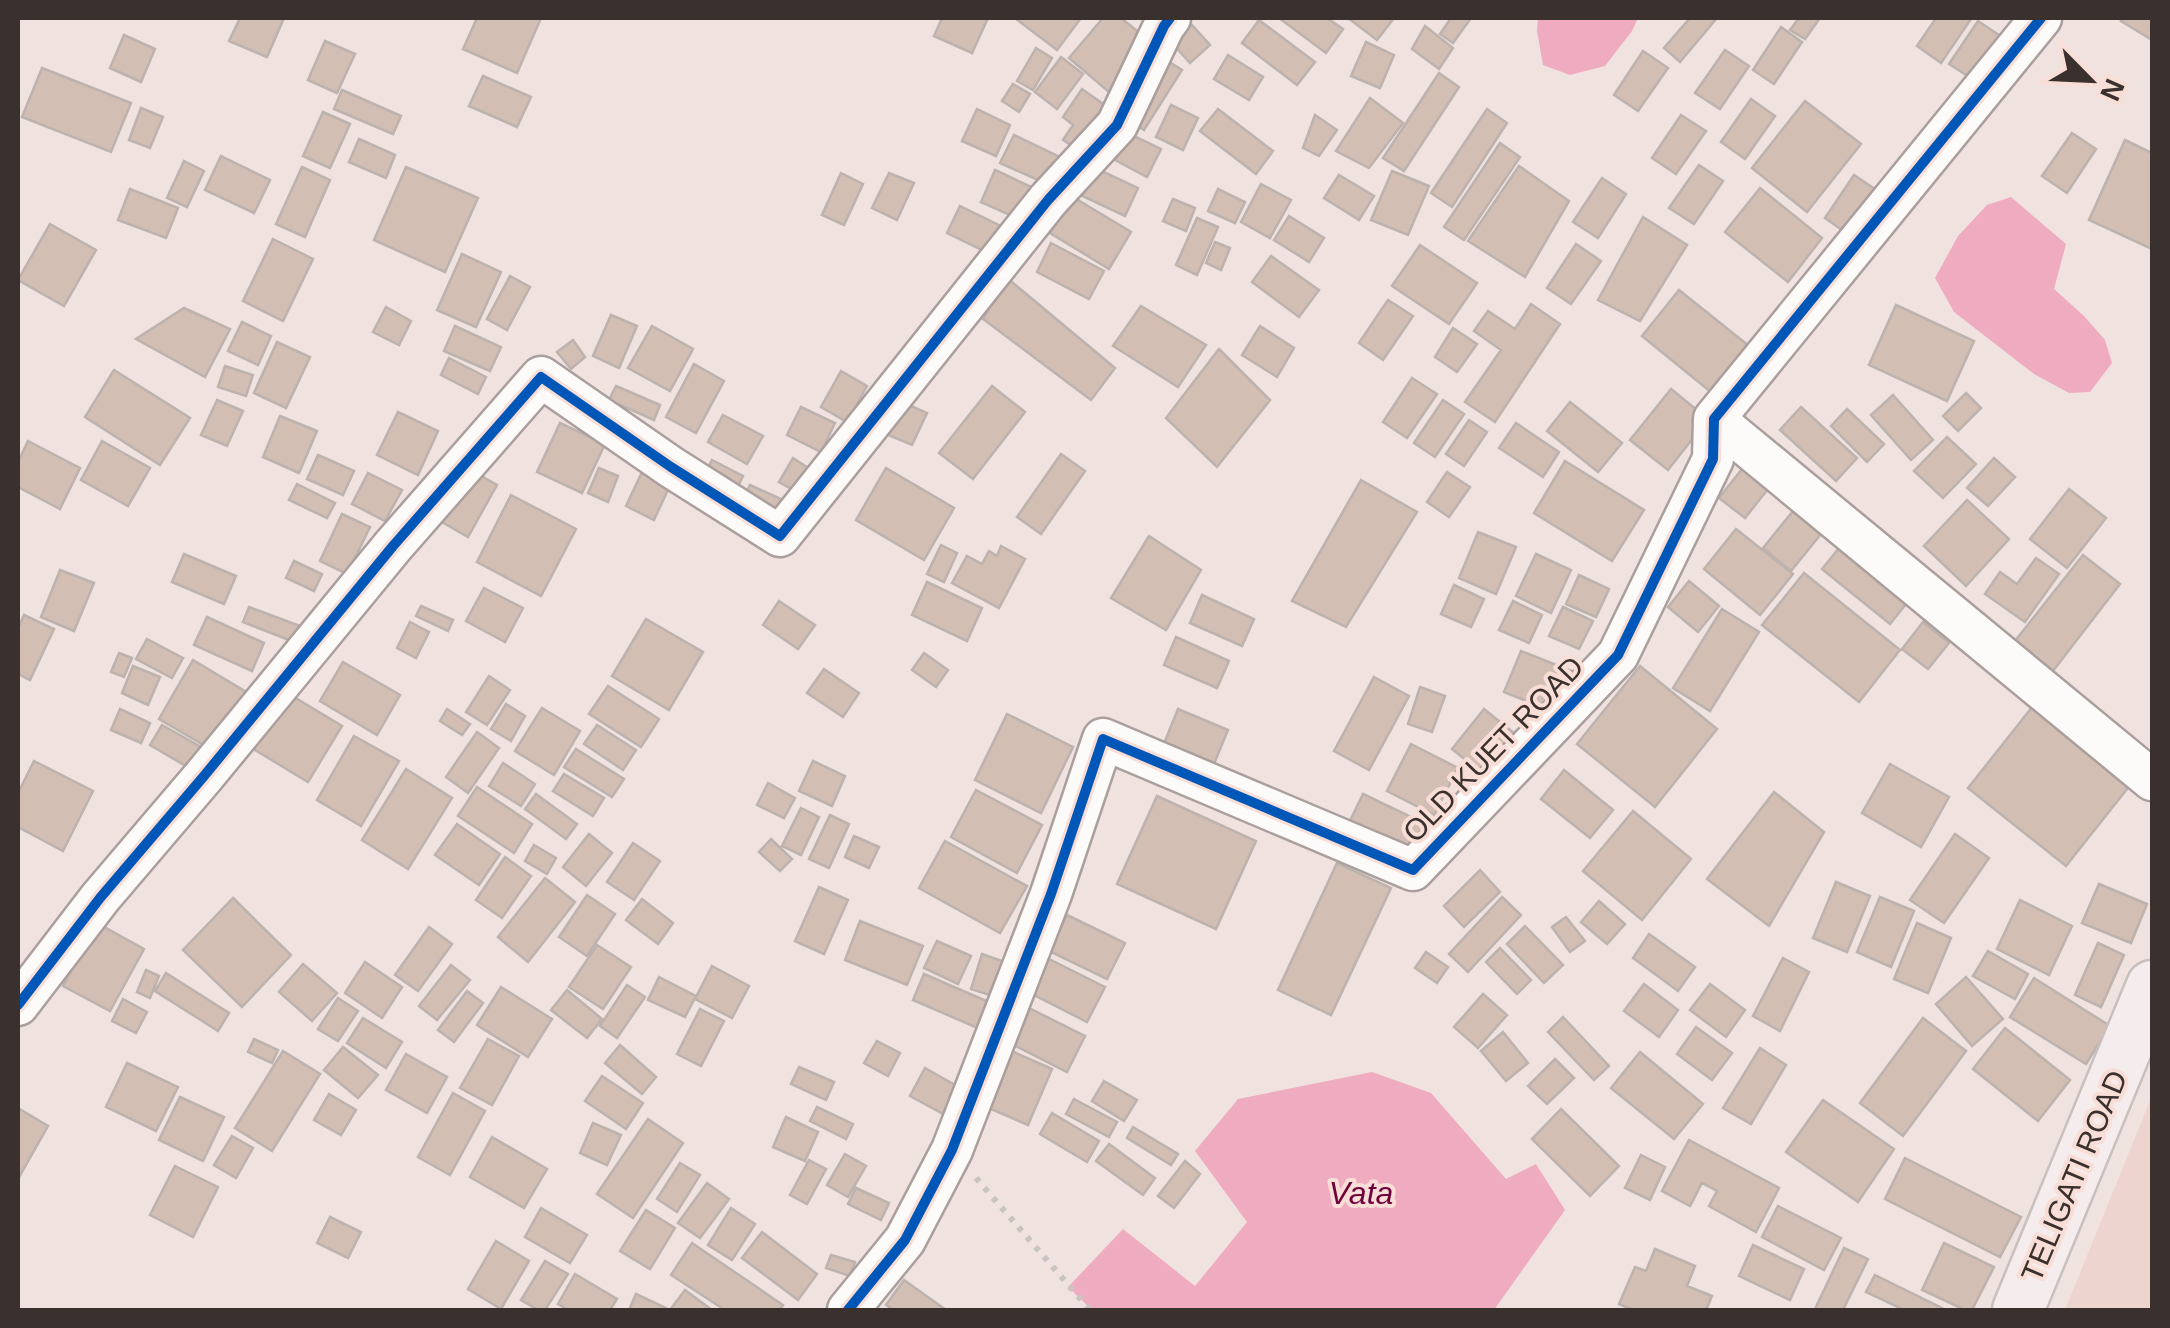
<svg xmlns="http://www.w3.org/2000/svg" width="2170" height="1328" font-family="Helvetica,sans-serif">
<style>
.built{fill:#edd4ce}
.water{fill:#efacc0}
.building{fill:#d3beb4;stroke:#bcb2ae;stroke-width:2.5}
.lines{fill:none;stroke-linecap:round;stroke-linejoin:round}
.minor-casing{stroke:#aa9f9c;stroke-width:45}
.major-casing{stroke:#c7c0be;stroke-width:55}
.path{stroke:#c9c3c2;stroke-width:6;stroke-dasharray:5 8;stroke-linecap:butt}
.minor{stroke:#fdfbfa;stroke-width:40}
.major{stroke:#f5eded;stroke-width:50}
.cycleway-casing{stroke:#f8ded7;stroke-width:16}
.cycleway{stroke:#0057b8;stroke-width:10}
.labels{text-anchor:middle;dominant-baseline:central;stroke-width:8;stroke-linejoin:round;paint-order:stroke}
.street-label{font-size:30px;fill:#3a312e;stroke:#f8ded7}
.water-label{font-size:32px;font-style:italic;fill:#6f023b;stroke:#f8ded7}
</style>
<rect width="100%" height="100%" fill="#f0e2df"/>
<path class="built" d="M2152,1096V1310H2065Z"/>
<path class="water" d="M1538,18H1638L1632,31L1605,66L1570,75L1543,65L1537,31Z
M2011,197L2066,244L2054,289L2084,316L2105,340L2112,363L2090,392L2069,393L2034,374L1954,312L1935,278L1958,236L1987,205Z
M1372,1072L1431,1093L1506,1179L1536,1164L1565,1210L1494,1310H1092L1068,1287L1123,1229L1195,1286L1247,1222L1195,1151L1238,1099Z"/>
<path class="building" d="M240,18H284L267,57L229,41Z
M477,18H541L517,73L463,49Z
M942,18H988L972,53L934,36Z
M1018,18H1081L1057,50L1016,19Z
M1103,18H1121L1151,42L1109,92L1069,58Z
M1279,18H1327L1343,29L1326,53Z
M1348,18H1394L1377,40Z
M1451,18H1471L1453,43L1440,34Z
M1690,18H1717L1680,62L1664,48Z
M1799,18H1820L1805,39L1790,30Z
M1936,18L1971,19L1941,63L1917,46Z
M2124,18H2152V40L2121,21Z
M1259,20L1315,62L1297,85L1242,43Z
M1978,21L2002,37L1974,80L1949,64Z
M1192,25L1210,45L1190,63L1172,43Z
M1425,26L1453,48L1439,69L1412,49Z
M1781,27L1802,42L1774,84L1753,70Z
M124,35L155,49L141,82L110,68Z
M325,41L355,54L337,93L308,80Z
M1366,42L1394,55L1380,88L1351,76Z
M1036,48L1052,58L1033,90L1017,81Z
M1725,50L1749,66L1720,109L1695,93Z
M1643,51L1668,68L1638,111L1614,95Z
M1228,55L1263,77L1249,100L1214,79Z
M1061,57L1083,74L1057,109L1035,92Z
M1166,60L1182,70L1144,130L1127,119Z
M42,68L131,103L111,152L22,117Z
M1439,73L1459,87L1404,171L1383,158Z
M483,76L531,97L517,127L469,106Z
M1013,84L1030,94L1019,112L1002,101Z
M1082,89L1109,108L1080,151L1063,140L1073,125L1063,117Z
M342,90L401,116L393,134L334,109Z
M1370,98L1403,123L1369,168L1336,151Z
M1751,99L1775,116L1745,159L1721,142Z
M1805,101L1861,144L1807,212L1752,168Z
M1171,105L1198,118L1183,150L1156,137Z
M141,108L163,117L150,148L129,140Z
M977,109L1010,125L996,156L962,141Z
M1218,109L1273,151L1256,174L1200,131Z
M1487,109L1507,123L1452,207L1431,193Z
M323,112L350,124L330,168L303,156Z
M1315,115L1337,130L1319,156L1303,148Z
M1681,115L1706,131L1676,174L1652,158Z
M1128,133L1161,149L1147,177L1115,160Z
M2072,133L2096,149L2067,193L2042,176Z
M1014,135L1060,157L1047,184L1000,163Z
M359,139L395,155L386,178L349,162Z
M2125,140L2152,153V249L2089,220Z
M1500,143L1520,157L1464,240L1444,227Z
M221,156L270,180L254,213L205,190Z
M184,161L204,171L187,207L167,198Z
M1699,165L1723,181L1694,224L1669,208Z
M1091,166L1138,188L1125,216L1078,194Z
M1519,166L1569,201L1525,277L1468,241Z
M302,167L330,180L305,237L276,224Z
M406,167L478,198L445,272L374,240Z
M995,170L1038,190L1023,221L981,202Z
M1392,171L1429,186L1408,235L1371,220Z
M841,173L863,184L844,225L822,215Z
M889,173L914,183L897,220L872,208Z
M1339,175L1374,196L1359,220L1324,198Z
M1854,175L1878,191L1849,235L1825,218Z
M1602,178L1626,194L1598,238L1573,222Z
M1261,184L1291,200L1270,238L1241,222Z
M1760,188L1822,238L1788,282L1725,232Z
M130,189L178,208L166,238L118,220Z
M1218,189L1245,202L1235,223L1208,211Z
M1073,197L1131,232L1109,269L1050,233Z
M1173,199L1195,208L1186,231L1163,221Z
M960,206L1005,228L992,255L947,233Z
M1289,216L1324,238L1309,262L1274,240Z
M1643,217L1687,245L1640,321L1598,300Z
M1197,218L1218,227L1197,275L1176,265Z
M50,224L96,250L64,306L18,280Z
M273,239L313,259L283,321L243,301Z
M1215,242L1230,248L1221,270L1206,263Z
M1051,243L1104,271L1089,299L1037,272Z
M1576,244L1601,261L1571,304L1547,288Z
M1420,245L1477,283L1449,324L1392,286Z
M462,254L501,272L476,327L437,310Z
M1271,256L1319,290L1299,317L1252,282Z
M510,276L530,287L507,330L487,319Z
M1007,278L1115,368L1091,400L983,319Z
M1679,290L1754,350L1717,397L1642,336Z
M1388,300L1413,316L1383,360L1359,343Z
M1531,304L1560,324L1495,422L1465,402L1501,350L1474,331L1488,311L1515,329Z
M1896,305L1974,341L1947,401L1869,365Z
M1141,306L1206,345L1178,387L1113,346Z
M386,307L411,321L399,345L373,332Z
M184,308L230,329L205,377L136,339Z
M611,315L637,326L619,368L593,356Z
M242,322L271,336L258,365L228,351Z
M455,326L501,347L490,371L444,351Z
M652,326L693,349L670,391L628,368Z
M1260,326L1294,348L1277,377L1242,355Z
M1453,328L1477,344L1457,372L1435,357Z
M573,340L585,357L571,369L557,352Z
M277,342L310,357L286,408L254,393Z
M1219,349L1270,400L1217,467L1166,418Z
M449,358L486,377L478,394L441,375Z
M694,364L724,381L696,433L666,417Z
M225,366L253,375L246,396L218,387Z
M114,370L190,418L160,465L85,417Z
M841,371L867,386L847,422L821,407Z
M1412,378L1437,394L1407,438L1383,422Z
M616,386L660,405L654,420L609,400Z
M992,386L1025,412L973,479L939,453Z
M1671,389L1708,419L1668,470L1630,440Z
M1966,393L1981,408L1958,431L1943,416Z
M1893,395L1933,440L1911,460L1871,415Z
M217,400L243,411L227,446L201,435Z
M1443,400L1464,414L1435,457L1414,443Z
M900,401L927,413L912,445L886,434Z
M1570,402L1622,443L1598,472L1547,431Z
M801,407L835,423L821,452L787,435Z
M1801,407L1857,458L1836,481L1780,430Z
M1847,409L1884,444L1867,462L1831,426Z
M398,412L438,431L418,475L377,455Z
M723,415L763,436L747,464L708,442Z
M280,416L317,431L299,473L263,457Z
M1469,420L1487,432L1464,466L1446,454Z
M560,423L605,444L582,493L537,472Z
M1516,423L1559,452L1543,477L1499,448Z
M1947,437L1976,464L1943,498L1914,471Z
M28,441L80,468L60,509L18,487V462Z
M102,441L150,468L128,506L81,480Z
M1061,454L1085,471L1041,534L1017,517Z
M318,455L354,471L343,495L307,479Z
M793,458L808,468L795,491L779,482Z
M1994,458L2015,477L1988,506L1967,488Z
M1750,459L1776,479L1745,518L1719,498Z
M712,460L743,476L736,490L705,474Z
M1565,461L1644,510L1612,561L1534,513Z
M599,468L618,476L608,502L588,493Z
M644,468L672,481L654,520L626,506Z
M886,468L954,508L924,560L856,520Z
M471,470L497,485L468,537L442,522Z
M1447,472L1470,487L1449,517L1427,502Z
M368,473L402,490L385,521L352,504Z
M1361,480L1417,512L1346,627L1292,601Z
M297,484L335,503L327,518L289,500Z
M750,485L785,501L778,518L742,502Z
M2069,489L2106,518L2067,568L2030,539Z
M511,495L576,529L541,596L477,562Z
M1802,500L1830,523L1791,571L1763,548Z
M1967,500L2009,539L1966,586L1924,546Z
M342,514L370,527L347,574L320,561Z
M1736,529L1793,574L1760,615L1704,569Z
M1478,532L1516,547L1496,594L1459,578Z
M1149,536L1201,570L1166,630L1111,598Z
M1847,538L1915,593L1890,624L1822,569Z
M941,545L957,553L944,582L927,574Z
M1001,546L1025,559L999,608L952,583L967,556L982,564L989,551L997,556Z
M184,554L236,576L224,604L172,582Z
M1536,554L1571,570L1551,613L1516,596Z
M2083,555L2120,584L2053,671L2015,641Z
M2036,558L2059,574L2025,622L1985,594L2000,572L2017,584Z
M294,561L322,574L314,591L286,578Z
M60,570L94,583L74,631L41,617Z
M1804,573L1900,650L1859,702L1762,625Z
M1579,575L1609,589L1596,617L1566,604Z
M1689,581L1719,606L1698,632L1668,607Z
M927,582L982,608L967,641L912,615Z
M1454,585L1484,599L1471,627L1441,614Z
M484,588L523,608L505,642L466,621Z
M1202,595L1254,619L1242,646L1190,623Z
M779,601L815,625L798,649L763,625Z
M1513,601L1542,615L1529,643L1499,630Z
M421,606L453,620L448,631L416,616Z
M249,607L300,626L294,642L243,622Z
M1563,607L1593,621L1579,649L1549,636Z
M1722,609L1759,632L1710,711L1673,688Z
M24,615L54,629L30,680L18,674V629Z
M207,617L264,643L252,671L194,645Z
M646,619L703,652L669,710L612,676Z
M410,622L429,632L416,658L397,648Z
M1923,622L1949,643L1928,669L1902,649Z
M1176,637L1229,661L1217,688L1164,665Z
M147,639L183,658L172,678L136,659Z
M1521,651L1574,672L1556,713L1504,692Z
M119,653L132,658L124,677L111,672Z
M924,653L948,670L936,687L912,670Z
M193,660L248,693L214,751L159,719Z
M343,662L400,695L377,735L320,701Z
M133,666L160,677L148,705L122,693Z
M1640,666L1717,729L1655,807L1577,744Z
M824,669L859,693L843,717L807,693Z
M489,676L510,690L487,725L466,712Z
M1374,677L1409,696L1369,770L1334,751Z
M608,686L659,719L641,747L589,714Z
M1420,687L1445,696L1432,732L1408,724Z
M284,691L342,726L308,782L250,747Z
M506,704L525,716L511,741L491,729Z
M2033,706L2131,784L2066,866L1968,788Z
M542,708L580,731L554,775L515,751Z
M120,709L150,723L141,743L111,730Z
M447,709L470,724L462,735L440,721Z
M1178,709L1228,730L1211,771L1161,751Z
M1484,709L1515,734L1483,774L1452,749Z
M1007,714L1073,747L1041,813L975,780Z
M162,725L208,751L196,772L150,745Z
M597,725L636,750L623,770L584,744Z
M477,732L499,748L468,793L446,777Z
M354,736L399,761L361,826L317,800Z
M1411,744L1458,768L1434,815L1387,791Z
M576,749L624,779L612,797L564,767Z
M34,761L93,791L63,851L18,827V793Z
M813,761L845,776L832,806L799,791Z
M503,763L535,784L521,806L489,786Z
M1890,764L1949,797L1921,847L1862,813Z
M406,769L452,798L408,869L362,840Z
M1564,770L1613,810L1590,838L1541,799Z
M564,774L604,798L593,816L553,791Z
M768,783L795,798L784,818L757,805Z
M477,787L532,824L514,853L458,816Z
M976,790L1042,825L1017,873L951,837Z
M1774,792L1824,832L1769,926L1707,879Z
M536,794L577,824L566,839L525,809Z
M1363,794L1426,824L1412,853L1349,823Z
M1157,796L1256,841L1216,929L1117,884Z
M801,808L819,817L801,855L782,846Z
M1633,811L1691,859L1642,920L1583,871Z
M830,815L849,824L829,868L809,859Z
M457,824L500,854L479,885L435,855Z
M589,834L612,853L586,886L563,867Z
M1955,834L1989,858L1944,923L1910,900Z
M854,836L879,847L869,868L845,857Z
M771,839L792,859L780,871L759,852Z
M945,841L1027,886L1000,933L919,888Z
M633,843L660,861L634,900L607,882Z
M534,845L556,858L547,874L525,861Z
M505,857L531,876L502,918L476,900Z
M1337,863L1391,888L1331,1015L1278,990Z
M1480,870L1500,892L1464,927L1444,906Z
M545,878L575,902L528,962L498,937Z
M1836,882L1870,896L1847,952L1813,938Z
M2099,884L2147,904L2131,943L2082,923Z
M819,887L848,900L824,954L795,941Z
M587,895L615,914L587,956L559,937Z
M1502,897L1521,915L1468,972L1449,954Z
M1880,897L1914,911L1891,967L1857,952Z
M233,898L291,955L242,1007L183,950Z
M642,899L673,923L658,944L626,920Z
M2020,900L2072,926L2049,975L1997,949Z
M1599,901L1625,924L1607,944L1581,922Z
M1067,915L1125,943L1107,979L1049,951Z
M1566,917L1585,941L1570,952L1552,927Z
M860,921L923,946L907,985L845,960Z
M97,923L144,949L110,1011L63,986Z
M1917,923L1951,938L1928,993L1894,979Z
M1525,926L1563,965L1544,983L1507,944Z
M429,927L452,944L418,991L395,975Z
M1649,934L1695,967L1678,991L1633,958Z
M937,941L971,956L958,984L924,968Z
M2098,943L2124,955L2101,1007L2075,995Z
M597,945L631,967L603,1009L569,987Z
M1500,948L1531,980L1517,994L1486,962Z
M1988,951L2028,974L2015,999L1973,976Z
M1426,952L1448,967L1437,983L1415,968Z
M982,954L1016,966L1005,1000L971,989Z
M1047,958L1105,987L1087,1022L1030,993Z
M1783,958L1809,972L1780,1031L1753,1016Z
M365,962L402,987L382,1018L345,993Z
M303,964L337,993L312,1021L279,992Z
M451,965L470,980L437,1020L419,1006Z
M712,966L749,986L732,1018L695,999Z
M146,970L159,976L150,998L137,992Z
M166,973L229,1013L218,1031L155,991Z
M924,974L991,1003L980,1029L913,1000Z
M659,977L696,996L685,1017L648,1000Z
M1966,977L2003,1019L1972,1046L1936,1004Z
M2034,978L2110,1026L2086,1064L2010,1017Z
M1644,984L1678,1010L1659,1037L1624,1011Z
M1710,984L1745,1010L1726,1037L1690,1010Z
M627,985L645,997L617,1038L600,1026Z
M501,987L552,1019L528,1057L477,1025Z
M567,990L602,1019L587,1038L551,1010Z
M467,991L483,1003L454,1042L438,1030Z
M1483,994L1507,1015L1478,1048L1454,1027Z
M338,998L358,1011L338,1041L318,1029Z
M123,999L147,1012L136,1033L112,1021Z
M1027,1007L1085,1036L1067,1072L1010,1043Z
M700,1009L724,1021L701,1066L677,1054Z
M1563,1017L1609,1066L1594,1080L1548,1032Z
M363,1018L402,1042L386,1068L347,1043Z
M1923,1018L1966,1051L1903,1136L1860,1103Z
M1696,1027L1732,1053L1712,1080L1677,1054Z
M2005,1028L2070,1080L2038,1121L1973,1069Z
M1503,1032L1528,1063L1506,1081L1481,1051Z
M254,1039L278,1050L272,1063L248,1052Z
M488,1039L519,1056L492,1105L460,1088Z
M877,1041L900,1053L888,1076L864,1063Z
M620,1045L656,1077L642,1094L605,1063Z
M343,1047L378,1075L358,1098L324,1070Z
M1760,1048L1786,1065L1751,1124L1723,1108Z
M1007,1049L1052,1069L1028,1125L982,1105Z
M283,1051L320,1074L272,1151L235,1128Z
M1640,1052L1703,1104L1674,1139L1611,1088Z
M406,1054L447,1077L427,1113L386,1090Z
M1555,1059L1574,1078L1547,1104L1528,1086Z
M127,1063L178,1087L156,1131L106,1107Z
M799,1067L834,1082L826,1100L791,1084Z
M925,1068L962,1089L947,1116L910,1096Z
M602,1076L643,1103L626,1129L585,1101Z
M1104,1081L1137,1100L1124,1121L1092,1101Z
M453,1093L485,1111L450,1175L418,1157Z
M329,1094L356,1110L341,1135L314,1120Z
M180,1097L224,1117L203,1161L159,1140Z
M1074,1099L1117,1122L1109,1137L1066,1114Z
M1823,1100L1894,1149L1858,1202L1786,1152Z
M817,1107L853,1124L846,1139L810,1121Z
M18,1108L48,1126L18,1179Z
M1561,1109L1619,1166L1590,1196L1532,1139Z
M1052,1113L1099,1141L1087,1162L1040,1134Z
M786,1117L818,1132L805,1161L773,1147Z
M648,1119L683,1143L633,1218L597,1194Z
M593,1123L621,1135L607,1165L580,1153Z
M1133,1127L1178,1154L1171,1165L1127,1138Z
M232,1136L253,1148L236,1178L214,1165Z
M492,1137L547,1169L524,1208L470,1177Z
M1689,1140L1779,1188L1756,1232L1709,1206L1717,1191L1702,1183L1690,1206L1662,1191Z
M1109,1144L1155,1178L1143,1195L1096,1161Z
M845,1154L866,1166L848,1197L827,1185Z
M1641,1155L1665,1167L1650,1200L1625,1188Z
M1905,1158L2021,1217L2000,1257L1885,1199Z
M809,1160L826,1169L807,1204L790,1195Z
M1185,1161L1200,1174L1174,1208L1158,1196Z
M680,1163L700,1175L677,1212L657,1199Z
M175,1166L218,1187L193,1237L150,1215Z
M707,1183L729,1199L700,1238L678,1223Z
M856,1188L889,1203L881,1220L848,1204Z
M1778,1206L1841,1238L1824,1270L1762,1237Z
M541,1208L587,1235L570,1263L525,1237Z
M731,1208L755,1224L732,1260L708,1245Z
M646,1210L675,1228L650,1269L620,1251Z
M330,1217L361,1232L348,1258L317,1243Z
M762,1232L817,1274L798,1300L742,1258Z
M496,1241L529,1261L501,1309L468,1289Z
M692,1243L783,1305L780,1310H725L671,1275Z
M1944,1243L1994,1267L1972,1310H1965L1922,1290Z
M1753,1245L1804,1269L1790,1300L1739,1276Z
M1844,1248L1868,1259L1843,1310H1817L1815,1309Z
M1655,1249L1695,1266L1687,1286L1712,1296L1706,1310H1633L1619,1304L1635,1267L1646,1271Z
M831,1255L855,1262L850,1276L826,1268Z
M545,1261L568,1274L545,1310H538L521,1300Z
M575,1274L617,1299L610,1310H568L558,1304Z
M1875,1275L1942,1308L1941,1310H1904L1866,1292Z
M904,1280L946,1310H894L886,1305Z
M685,1290L712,1310H670Z
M636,1294L666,1308L665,1310H629Z"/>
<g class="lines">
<defs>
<path id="minor" d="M1714,419L2152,780
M18,1005L100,898L204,776L393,546L541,377L671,467L780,536L1048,200L1117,125L1164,26L1170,18
M848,1310L905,1240L952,1150L1051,894L1103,739L1413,870L1618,655L1713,459L1714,419L2041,18"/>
<path id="major" d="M2018,1310L2152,986"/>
</defs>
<use href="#minor" class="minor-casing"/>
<use href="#major" class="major-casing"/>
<path class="path" d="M976,1178L1090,1310"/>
<use href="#minor" class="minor"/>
<use href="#major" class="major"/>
<defs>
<path id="cycleway" d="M18,1005L100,898L204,776L393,546L541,377L671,467L780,536L1048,200L1117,125L1164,26L1170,18
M848,1310L905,1240L952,1150L1051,894L1103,739L1413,870L1618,655L1713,459L1714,419L2041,18"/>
</defs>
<use href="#cycleway" class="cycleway-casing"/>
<use href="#cycleway" class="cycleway"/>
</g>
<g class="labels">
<g class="street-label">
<text transform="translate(1493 749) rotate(-46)">OLD KUET ROAD</text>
<text transform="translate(2074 1176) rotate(-67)">TELIGATI ROAD</text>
</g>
<g class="water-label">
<text x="1361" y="1193">Vata</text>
</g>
</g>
<rect width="2170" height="1328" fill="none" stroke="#3a312e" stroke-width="40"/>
<g transform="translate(2090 80) rotate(114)" stroke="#f8ded7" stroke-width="8" paint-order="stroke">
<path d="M0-8L18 38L0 25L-18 38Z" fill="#3a312e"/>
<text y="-15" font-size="28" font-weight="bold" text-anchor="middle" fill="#3a312e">N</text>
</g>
</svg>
